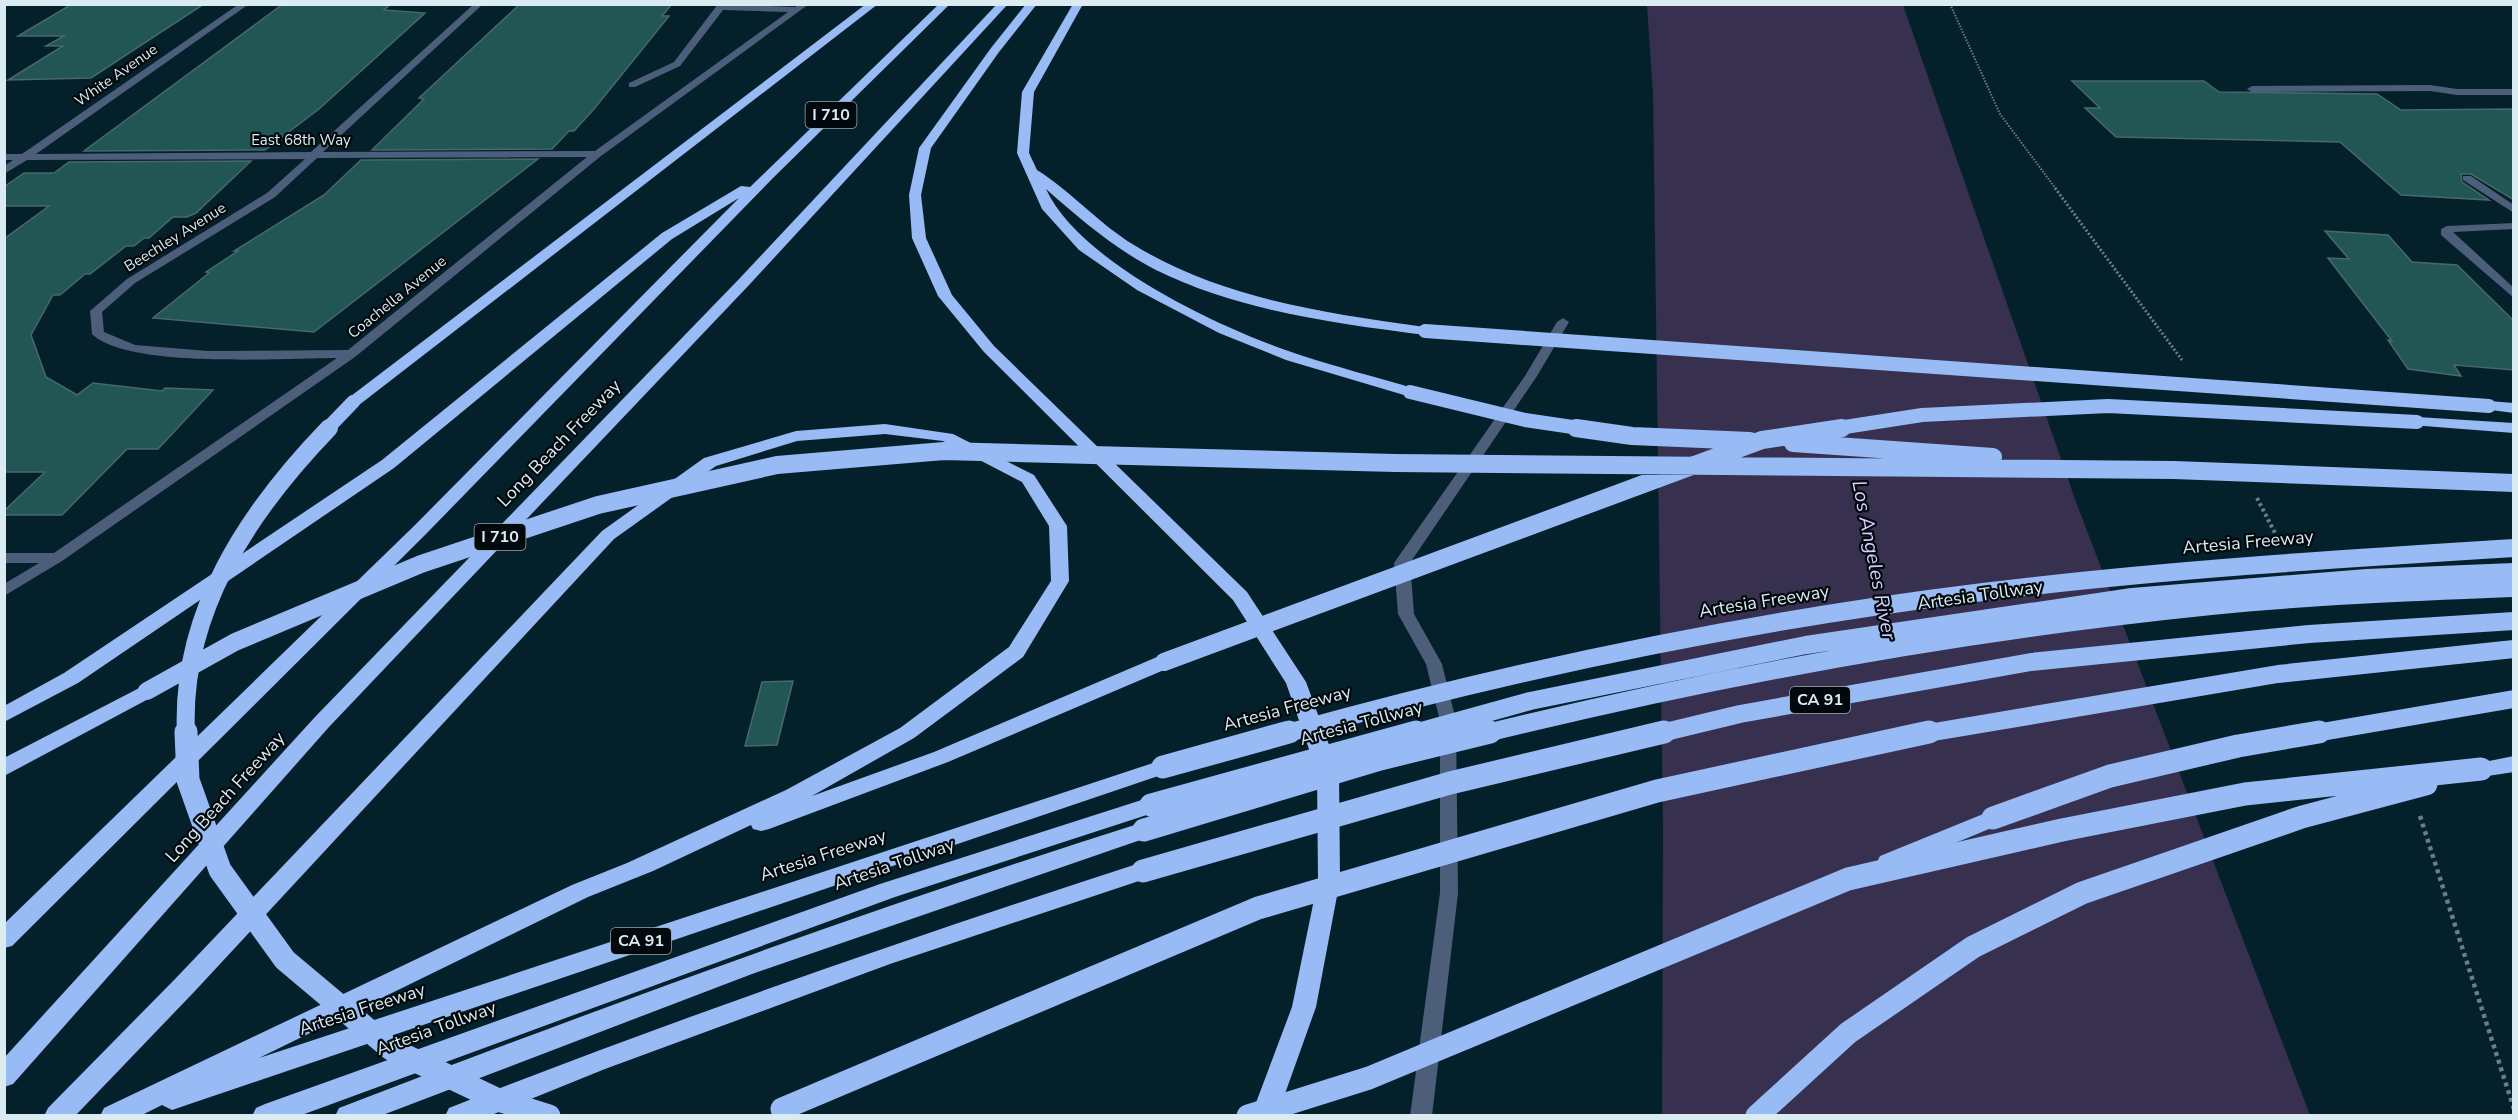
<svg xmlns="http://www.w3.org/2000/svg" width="2518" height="1120" font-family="'Nunito Sans',sans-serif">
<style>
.water{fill:#38304f}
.building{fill:#225654;stroke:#476968;stroke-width:1.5}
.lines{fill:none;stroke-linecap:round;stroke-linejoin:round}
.path-far3{stroke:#687f87;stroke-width:2;stroke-dasharray:1.5 1.5;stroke-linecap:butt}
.path-far2{stroke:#687f87;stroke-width:3;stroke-dasharray:2 2;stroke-linecap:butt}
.path-far1{stroke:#687f87;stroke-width:4;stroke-dasharray:3 3;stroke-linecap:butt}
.path{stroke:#687f87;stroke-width:4.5;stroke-dasharray:4 4;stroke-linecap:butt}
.minor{fill:#4d5e7b;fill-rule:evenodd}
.highway{fill:#98baf5;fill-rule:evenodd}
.highway-bridge-far2{stroke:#98baf5;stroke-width:14}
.highway-bridge-far1{stroke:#98baf5;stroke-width:18}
.highway-bridge{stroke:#98baf5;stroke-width:23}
.labels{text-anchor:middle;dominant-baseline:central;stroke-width:4.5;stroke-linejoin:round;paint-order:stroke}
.far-street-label{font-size:15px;fill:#dbebf2;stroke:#01090d}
.shield{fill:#01090d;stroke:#9aa7ad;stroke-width:1.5}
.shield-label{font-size:16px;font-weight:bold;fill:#dbebf2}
.street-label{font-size:18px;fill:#dbebf2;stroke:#01090d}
.water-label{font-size:20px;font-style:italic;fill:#d8cdfe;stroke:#01090d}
</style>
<rect width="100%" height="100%" fill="#04212b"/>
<path class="water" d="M1647,5H1903L2076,502L2310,1115H1662L1663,828L1653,94Z"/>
<path class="building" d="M72,4H204L91,78L8,80L63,46H46L64,36H18Z
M283,4H391L384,10L425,13L319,109L265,150L84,151Z
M520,4H672L662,16H669L594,109L574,131H569L552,149L372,150L424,99L419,98Z
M2072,81H2204L2219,92L2377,94L2401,110L2514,109V200L2471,174H2461L2462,182L2489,200L2401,195L2340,142L2116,137L2085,108H2100Z
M538,159L314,332L153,318L209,273L206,272L238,251H234L324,195L361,160Z
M251,161L196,213L187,217H173L149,238H144L134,246H126L90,274H85L60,295H53L31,335L46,377L77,395L93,383L162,391L165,388L213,390L158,449H127L62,515H4V511L45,472H4V239L49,206H4V187L24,173H54L69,162Z
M2325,231L2388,235L2412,262L2457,265L2514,321V370L2454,365L2461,376L2408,369L2388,340L2392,341L2328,258L2349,259Z
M793,681L777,745L745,746L762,682Z"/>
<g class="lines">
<path class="path-far3" d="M1950,4L2000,114L2056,189"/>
<path class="path-far2" d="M2055,188L2182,360"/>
<path class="path-far1" d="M2257,498L2277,537"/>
<path class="path" d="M2420,816L2514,1109"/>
<path class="minor" d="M239,4H249L36,154L311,152L474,4H483L323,152L595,151L788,12L723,10L680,66L635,87H629V83L674,62L718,4L795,7L799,4H809L601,156L355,357L62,561L4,596V584L39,563H4V553H54L337,358C286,358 127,369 92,334L90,311L127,279L267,193L305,159L27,160L4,174V166L13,160H4V154H22ZM587,157L348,350L208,351L135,345L104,332L102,312L135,283L275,197L317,158Z
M2430,85L2457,89H2514V95H2457L2430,91L2252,92L2247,89L2252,86Z
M2463,176H2471L2514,205V213L2463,180Z
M2514,223V229L2453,232L2514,288V298L2441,235V229L2447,226Z
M1563,318L1569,322L1537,376L1410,563L1414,614L1442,664L1456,721L1458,893L1432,1116H1410L1440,893V721L1426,664L1398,614L1394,563L1525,376L1557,322Z"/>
<path class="highway" d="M866,4H878L359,405H347L345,402L347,399Z
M939,4H950L773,178L426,534L12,946L4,948V924L414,526L739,198L672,239L394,468L78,683L4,722V706L64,673L382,460L662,233L741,186L750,187Z
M997,4H1008L750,284L329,727L13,1084L4,1087V1058L315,717L740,278Z
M1026,4H1037L999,52L931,148L921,195L926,238L952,295L994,346L1247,592L1306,682L1339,772L1340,880L1316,1007L1277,1116H1251L1292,1007L1318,880L1317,772L1286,683L1233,600L984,352L938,296L912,238L909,195L919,148L991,48Z
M1073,4H1083L1034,92L1029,153L1037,170C1071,191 1099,224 1134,245C1223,299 1324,313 1425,327L1432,331L1425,335C1334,323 1239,311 1156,270C1115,249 1080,219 1046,189C1080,263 1222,329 1297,354C1336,367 1376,377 1416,389L1418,392L1416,395H1404L1286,360L1219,333L1137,290L1079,250L1042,209L1017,153L1022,92Z
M2489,401L2514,403V413L2483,409L2481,406Z
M2417,417L2514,423V433L2411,425L2409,422L2411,419Z
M885,424L953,434L1034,475L1067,526L1069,581L1023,657L914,738L812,796L934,752L1157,657H1171L1174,662L1171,667L948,762L769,829L761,831L753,829L751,825L653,871L588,897L259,1058L1156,762L1163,759L1170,762L1173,767L1170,772L172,1110L162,1105L140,1116H100L104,1108L572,885L627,863L786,790L900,728L1009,647L1051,581L1049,526L1022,482L943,441L885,434L797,441L716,466L614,539L194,992L75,1116H44L48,1108L176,978L602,531L704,458L796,431Z
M147,684L154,686L157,691L154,696L4,776V758Z
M2514,756V772L2481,777L2474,774L2471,769L2474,764Z
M1151,797L1159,799L1162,805L1159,811L895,897L299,1116H252L256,1108L265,1104L880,884Z
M1993,810L2001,812L2004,818L2001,824L1888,871L1880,868L1877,862L1880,856Z
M1144,822L1152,824L1155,830L1152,836L752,974L380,1116H335L339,1108C605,1006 872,908 1144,822Z
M1143,862L1151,865L1154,871L1151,877L890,964L605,1069L489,1116H445L449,1108C678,1018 909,938 1143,862Z"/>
<path class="highway-bridge-far2" d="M1425,331L2489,406
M1410,392L1525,420L1586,429
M327,429L353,402
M1832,429L1922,415L2108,406L2417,422"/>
<path class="highway-bridge-far1" d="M1576,428L1632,436L1750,441
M1793,443L1993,457
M1164,662L1762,440L1842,428
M147,691L235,642L421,564L598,505L777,465L944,451L1395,463L2174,470L2514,483
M186,734C180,613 248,512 329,428
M1284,734C1513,670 1747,621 1983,592C2160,570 2337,559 2514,548
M1411,734L1530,701L1806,645L2132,597L2367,578L2514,572
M1483,734C1722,675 1966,631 2211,606C2311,596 2413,592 2514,588
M1657,734L1740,714L2031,662L2309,634L2514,621
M1922,734L2278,674L2514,649
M2310,734L2514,699"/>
<path class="highway-bridge" d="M186,732L188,780L220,870L285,960L391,1049L498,1100L549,1116
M1163,767L1289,732
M1151,805L1416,732
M1993,818L2110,776L2238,746L2319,732
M1144,830L1380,759L1490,732
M1143,871L1450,783L1664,732
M782,1109L1258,908L1657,791L1929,732
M1248,1116L1369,1078L1848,879L2062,830L2245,794L2481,769
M1757,1116L1848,1033L1973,947L2082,893L2302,817L2426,784"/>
</g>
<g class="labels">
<g class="far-street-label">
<text transform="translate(116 75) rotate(-35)">White Avenue</text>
<text x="301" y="140">East 68th Way</text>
<text transform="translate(175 237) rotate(-32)">Beechley Avenue</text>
<text transform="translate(397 297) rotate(-39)">Coachella Avenue</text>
</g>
<g class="shield">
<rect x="805.5" y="102" width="51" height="26" rx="4.5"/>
<rect x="474.5" y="524" width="51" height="26" rx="4.5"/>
<rect x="1790" y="687" width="60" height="26" rx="4.5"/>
<rect x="611" y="928" width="60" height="26" rx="4.5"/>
</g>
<g class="shield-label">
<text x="831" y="115">I 710</text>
<text x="500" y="537">I 710</text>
<text x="1820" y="700">CA 91</text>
<text x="641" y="941">CA 91</text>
</g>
<g class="street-label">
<text transform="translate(559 443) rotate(-46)">Long Beach Freeway</text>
<text transform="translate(2248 542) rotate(-5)">Artesia Freeway</text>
<text transform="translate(1980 595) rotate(-8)">Artesia Tollway</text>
<text transform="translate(1764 601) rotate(-9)">Artesia Freeway</text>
<text transform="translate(1287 708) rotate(-15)">Artesia Freeway</text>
<text transform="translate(1361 723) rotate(-15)">Artesia Tollway</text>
<text transform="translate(225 797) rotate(-48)">Long Beach Freeway</text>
<text transform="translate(823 855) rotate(-18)">Artesia Freeway</text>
<text transform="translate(894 864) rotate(-19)">Artesia Tollway</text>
<text transform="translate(362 1009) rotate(-18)">Artesia Freeway</text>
<text transform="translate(436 1028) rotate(-20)">Artesia Tollway</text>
</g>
<g class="water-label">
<text transform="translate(1874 560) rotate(79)">Los Angeles River</text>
</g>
</g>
<rect width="2518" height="1120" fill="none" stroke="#dbebf2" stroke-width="12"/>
</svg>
